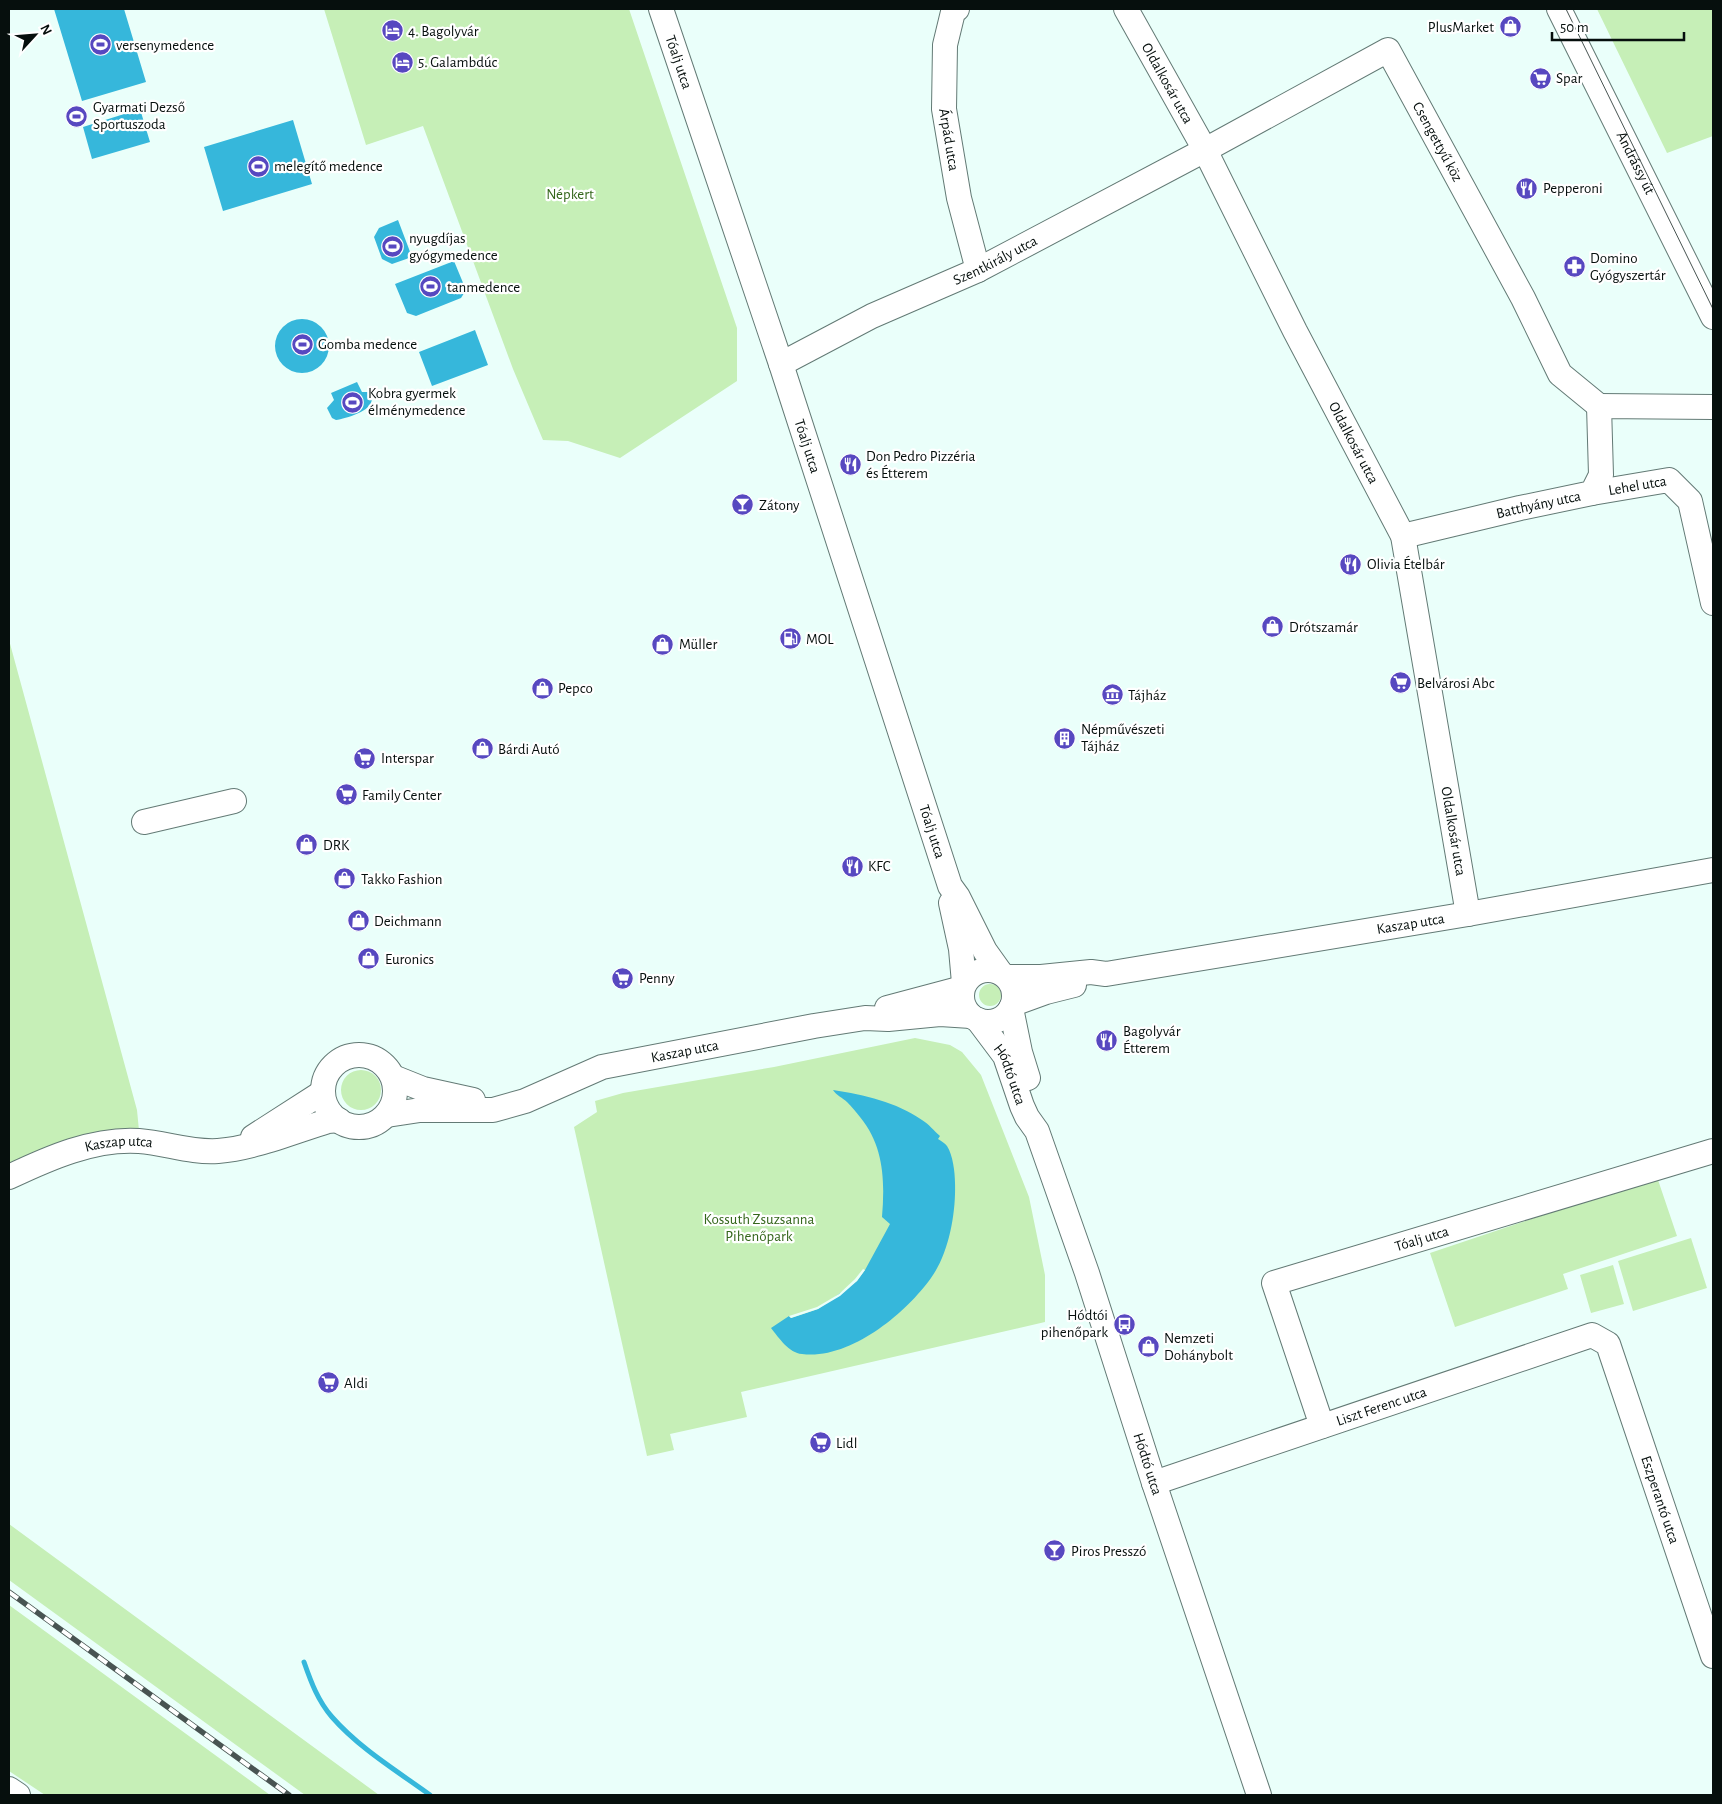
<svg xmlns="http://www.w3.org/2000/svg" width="1722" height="1804" font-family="'Alegreya Sans',sans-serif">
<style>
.green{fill:#c6efb7}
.water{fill:#36b7db}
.pier{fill:#eafffa}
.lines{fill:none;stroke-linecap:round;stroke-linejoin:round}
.stream{stroke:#36b7db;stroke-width:5}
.minor-casing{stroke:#637a75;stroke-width:26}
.minor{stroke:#fff;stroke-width:24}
.tram{stroke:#485452;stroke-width:1}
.rail-casing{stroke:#485452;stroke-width:5.5}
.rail{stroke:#fff;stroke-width:4;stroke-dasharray:11;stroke-linecap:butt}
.labels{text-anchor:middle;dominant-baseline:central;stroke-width:4.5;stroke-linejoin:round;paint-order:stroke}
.poi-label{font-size:15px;fill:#060f0d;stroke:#fff;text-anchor:start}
.street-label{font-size:15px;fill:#060f0d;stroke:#fff}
.park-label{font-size:15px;fill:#34661b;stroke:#fff}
</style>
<rect width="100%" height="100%" fill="#eafffa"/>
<path class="green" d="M324,9H629L737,328V381L620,458L568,441L543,440L513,369L423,126L366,145Z
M1597,9H1713V136L1667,153Z
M9,640L137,1110L140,1141L9,1177Z
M979 995a11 11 0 1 1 22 0a11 11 0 1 1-22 0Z
M915,1038L950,1045L962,1052L981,1075L1029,1197L1045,1275V1322L741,1392L747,1417L670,1434L674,1450L647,1456L574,1127L597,1112L595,1101L623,1093L774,1067Z
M341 1090a20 20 0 1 1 40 0a20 20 0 1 1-40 0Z
M1657,1177L1677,1236L1563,1274L1568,1289L1455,1327L1430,1253Z
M1691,1238L1707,1288L1633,1311L1618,1261Z
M1613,1265L1624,1304L1591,1313L1580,1275Z
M9,1524L379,1795H305L9,1580Z
M9,1605L270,1795H45L9,1771Z"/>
<path class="water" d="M54,9H124L146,82L82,101Z
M140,109L150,142L92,159L83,127Z
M293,120L312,184L223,211L204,147Z
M398,220L412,257L392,264L382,259L374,237L379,228Z
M454,261L466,290L461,298L416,316L407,313L395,284Z
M275 346a27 27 0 1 1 54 0a27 27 0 1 1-54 0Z
M475,330L488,365L432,386L419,352Z
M357,382L362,392H368C383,408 348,418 336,420L332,418L327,408L334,400L331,393Z
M833,1090C865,1095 896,1102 922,1120C929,1124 934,1131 940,1136L938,1139C941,1141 945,1143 947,1146C953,1155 955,1173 955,1183C956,1213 949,1253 931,1278C905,1314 850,1360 802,1354C789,1353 779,1338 771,1328L789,1316L791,1318L818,1309L857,1281L865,1270L890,1224L882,1217C885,1181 884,1146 860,1117C856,1112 852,1107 847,1102C843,1098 836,1095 833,1090Z"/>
<path class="pier" d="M863,1269L865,1270L857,1281L840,1296L818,1309L791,1318L789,1316L817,1307L839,1294L855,1279Z"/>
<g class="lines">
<path class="stream" d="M304,1662C311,1682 318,1701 332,1717C359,1748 397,1771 430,1795"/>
<defs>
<g id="minor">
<path id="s1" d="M661,9L781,364L950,886L958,897L985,951L1000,972"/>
<path id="s2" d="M957,9L953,12L945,45L944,109L959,198L978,270"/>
<path id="s3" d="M1126,9L1205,150L1295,331L1403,536L1468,914"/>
<path id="s4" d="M1559,9L1713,317"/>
<path id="s5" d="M781,364L872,316L978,270L1205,150L1388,50L1523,298L1560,374L1599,406"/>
<path id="s6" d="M1592,493L1669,480L1690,501L1713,603"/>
<path id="s7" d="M1403,536L1520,508L1592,493L1601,475L1599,406L1713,407"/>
<path d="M144,822L234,801"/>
<path d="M951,903L961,949L964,983"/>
<circle cx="988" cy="996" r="26"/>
<path id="s8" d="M1007,977H1041L1091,972L1106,974L1468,914L1713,870"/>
<path d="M1013,1004L1046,992L1074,985"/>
<path d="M887,1008L962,988"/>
<path d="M1011,1008L1020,1052L1028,1078"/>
<path id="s9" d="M978,1020L1005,1056L1022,1106L1027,1117L1037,1131L1087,1273L1154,1483L1259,1795"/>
<circle cx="359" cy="1091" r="36"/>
<path d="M393,1077L423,1089L473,1100"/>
<path id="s10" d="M387,1115L420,1110H493L525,1101L602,1067L814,1026L865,1018L888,1019L940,1014L971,1016"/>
<path d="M253,1137L323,1092"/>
<path id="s11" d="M9,1177C49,1158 94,1138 139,1141C166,1143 191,1153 218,1151C255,1148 292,1132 328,1121L339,1120"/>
<path id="s12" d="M1322,1426L1274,1283L1713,1151"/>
<path id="s13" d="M1154,1483L1592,1335L1608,1344L1713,1656"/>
<path d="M9,1789L18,1795"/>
</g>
</defs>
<use href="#minor" class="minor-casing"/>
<use href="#minor" class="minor"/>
<path class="tram" d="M1566,9L1713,309"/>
<defs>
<path id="rail" d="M9,1592L289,1795"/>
</defs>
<use href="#rail" class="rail-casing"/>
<use href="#rail" class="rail"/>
</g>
<defs>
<symbol id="shop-disc" viewBox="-11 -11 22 22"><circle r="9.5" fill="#5748c0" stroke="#fff"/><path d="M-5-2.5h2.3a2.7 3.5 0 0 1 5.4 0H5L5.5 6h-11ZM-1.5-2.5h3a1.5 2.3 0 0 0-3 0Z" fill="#fff"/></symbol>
<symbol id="hotel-disc" viewBox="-11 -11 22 22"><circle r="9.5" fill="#5748c0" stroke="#fff"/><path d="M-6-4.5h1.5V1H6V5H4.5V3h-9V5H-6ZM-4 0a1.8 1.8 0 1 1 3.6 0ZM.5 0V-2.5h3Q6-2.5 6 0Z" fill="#fff"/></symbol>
<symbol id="stadium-disc" viewBox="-11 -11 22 22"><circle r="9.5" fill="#5748c0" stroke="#fff"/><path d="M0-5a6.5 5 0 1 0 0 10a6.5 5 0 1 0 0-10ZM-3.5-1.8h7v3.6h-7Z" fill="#fff"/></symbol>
<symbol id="supermarket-disc" viewBox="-11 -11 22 22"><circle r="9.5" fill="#5748c0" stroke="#fff"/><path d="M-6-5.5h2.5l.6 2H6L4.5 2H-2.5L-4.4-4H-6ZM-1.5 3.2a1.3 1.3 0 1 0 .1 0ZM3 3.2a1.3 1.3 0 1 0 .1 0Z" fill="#fff"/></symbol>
<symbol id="restaurant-disc" viewBox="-11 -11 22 22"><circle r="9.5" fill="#5748c0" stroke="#fff"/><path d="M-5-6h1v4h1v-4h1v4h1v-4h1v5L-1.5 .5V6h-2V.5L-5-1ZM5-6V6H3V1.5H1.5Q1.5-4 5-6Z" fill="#fff"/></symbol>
<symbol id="pharmacy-disc" viewBox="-11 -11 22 22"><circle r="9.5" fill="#5748c0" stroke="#fff"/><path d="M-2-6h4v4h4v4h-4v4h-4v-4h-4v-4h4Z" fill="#fff"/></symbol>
<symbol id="bar-disc" viewBox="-11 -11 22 22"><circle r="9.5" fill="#5748c0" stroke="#fff"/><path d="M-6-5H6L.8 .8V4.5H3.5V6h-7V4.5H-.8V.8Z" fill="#fff"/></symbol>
<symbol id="fuel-disc" viewBox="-11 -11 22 22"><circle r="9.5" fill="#5748c0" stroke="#fff"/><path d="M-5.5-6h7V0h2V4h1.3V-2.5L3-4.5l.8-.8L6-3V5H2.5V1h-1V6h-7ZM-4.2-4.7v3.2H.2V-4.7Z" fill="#fff"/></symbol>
<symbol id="museum-disc" viewBox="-11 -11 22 22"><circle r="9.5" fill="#5748c0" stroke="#fff"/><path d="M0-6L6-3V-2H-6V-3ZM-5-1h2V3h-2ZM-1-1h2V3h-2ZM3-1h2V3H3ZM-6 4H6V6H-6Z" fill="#fff"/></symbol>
<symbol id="building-disc" viewBox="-11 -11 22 22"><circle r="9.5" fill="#5748c0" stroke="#fff"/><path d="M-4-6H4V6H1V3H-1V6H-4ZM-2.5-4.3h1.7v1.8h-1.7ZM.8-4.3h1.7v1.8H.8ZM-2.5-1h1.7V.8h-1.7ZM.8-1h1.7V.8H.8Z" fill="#fff"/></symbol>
<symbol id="bus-disc" viewBox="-11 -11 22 22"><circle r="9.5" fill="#5748c0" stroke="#fff"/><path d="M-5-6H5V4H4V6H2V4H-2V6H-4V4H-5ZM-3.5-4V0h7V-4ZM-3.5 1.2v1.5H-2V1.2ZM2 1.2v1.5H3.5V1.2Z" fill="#fff"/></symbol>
</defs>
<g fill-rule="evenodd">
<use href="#shop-disc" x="1498" y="14" width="25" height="25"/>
<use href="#hotel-disc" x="380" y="18" width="25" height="25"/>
<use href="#stadium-disc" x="88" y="32" width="25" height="25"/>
<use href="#hotel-disc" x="390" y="50" width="25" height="25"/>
<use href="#supermarket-disc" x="1528" y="66" width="25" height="25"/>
<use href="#stadium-disc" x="64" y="104" width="25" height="25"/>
<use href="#stadium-disc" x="246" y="154" width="25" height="25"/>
<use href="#restaurant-disc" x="1514" y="176" width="25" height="25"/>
<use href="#stadium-disc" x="380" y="234" width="25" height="25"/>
<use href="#pharmacy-disc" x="1562" y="254" width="25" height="25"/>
<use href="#stadium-disc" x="418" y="274" width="25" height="25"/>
<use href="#stadium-disc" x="290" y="332" width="25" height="25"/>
<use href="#stadium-disc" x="340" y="390" width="25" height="25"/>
<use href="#restaurant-disc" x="838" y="452" width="25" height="25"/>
<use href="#bar-disc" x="730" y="492" width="25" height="25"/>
<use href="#restaurant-disc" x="1338" y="552" width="25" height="25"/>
<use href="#shop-disc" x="1260" y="614" width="25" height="25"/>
<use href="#fuel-disc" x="778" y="626" width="25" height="25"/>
<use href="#shop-disc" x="650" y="632" width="25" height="25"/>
<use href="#supermarket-disc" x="1388" y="670" width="25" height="25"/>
<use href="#shop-disc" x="530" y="676" width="25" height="25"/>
<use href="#museum-disc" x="1100" y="682" width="25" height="25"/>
<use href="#building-disc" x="1052" y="726" width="25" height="25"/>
<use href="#shop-disc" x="470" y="736" width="25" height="25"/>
<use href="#supermarket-disc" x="352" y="746" width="25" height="25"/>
<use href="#supermarket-disc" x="334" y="782" width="25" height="25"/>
<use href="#shop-disc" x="294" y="832" width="25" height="25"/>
<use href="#restaurant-disc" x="840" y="854" width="25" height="25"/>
<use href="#shop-disc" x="332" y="866" width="25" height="25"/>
<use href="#shop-disc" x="346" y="908" width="25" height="25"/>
<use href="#shop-disc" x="356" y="946" width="25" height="25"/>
<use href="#supermarket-disc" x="610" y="966" width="25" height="25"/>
<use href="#restaurant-disc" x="1094" y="1028" width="25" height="25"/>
<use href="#bus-disc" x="1112" y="1312" width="25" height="25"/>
<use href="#shop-disc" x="1136" y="1334" width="25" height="25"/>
<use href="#supermarket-disc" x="316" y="1370" width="25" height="25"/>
<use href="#supermarket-disc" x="808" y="1430" width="25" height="25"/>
<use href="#bar-disc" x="1042" y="1538" width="25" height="25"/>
</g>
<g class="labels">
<g class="poi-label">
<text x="1494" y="27" text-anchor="end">PlusMarket</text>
<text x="408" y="31">4. Bagolyvár</text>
<text x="116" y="45">versenymedence</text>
<text x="418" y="62">5. Galambdúc</text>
<text x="1556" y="78">Spar</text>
<text x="93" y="107">Gyarmati Dezső<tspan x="93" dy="17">Sportuszoda</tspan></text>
<text x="274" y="166">melegítő medence</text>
<text x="1543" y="188">Pepperoni</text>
<text x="409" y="238">nyugdíjas<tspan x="409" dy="17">gyógymedence</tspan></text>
<text x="1590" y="258">Domino<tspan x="1590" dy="17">Gyógyszertár</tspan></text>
<text x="447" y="287">tanmedence</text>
<text x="318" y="344">Gomba medence</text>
<text x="368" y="393">Kobra gyermek<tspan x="368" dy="17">élménymedence</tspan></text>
<text x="866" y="456">Don Pedro Pizzéria<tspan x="866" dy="17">és Étterem</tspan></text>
<text x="759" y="505">Zátony</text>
<text x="1367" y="564">Olivia Ételbár</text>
<text x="1289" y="627">Drótszamár</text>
<text x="806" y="639">MOL</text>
<text x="679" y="644">Müller</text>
<text x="1417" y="683">Belvárosi Abc</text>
<text x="558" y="688">Pepco</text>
<text x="1128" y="695">Tájház</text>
<text x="1081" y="729">Népművészeti<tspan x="1081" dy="17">Tájház</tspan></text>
<text x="498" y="749">Bárdi Autó</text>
<text x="381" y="758">Interspar</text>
<text x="362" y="795">Family Center</text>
<text x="323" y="845">DRK</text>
<text x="868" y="866">KFC</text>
<text x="361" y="879">Takko Fashion</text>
<text x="374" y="921">Deichmann</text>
<text x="385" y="959">Euronics</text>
<text x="639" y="978">Penny</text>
<text x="1123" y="1031">Bagolyvár<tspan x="1123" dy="17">Étterem</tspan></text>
<text x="1108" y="1315" text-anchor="end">Hódtói<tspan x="1108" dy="17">pihenőpark</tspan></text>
<text x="1164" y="1338">Nemzeti<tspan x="1164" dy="17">Dohánybolt</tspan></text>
<text x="344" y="1383">Aldi</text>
<text x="836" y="1443">Lidl</text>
<text x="1071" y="1551">Piros Presszó</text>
</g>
<g class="street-label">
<text stroke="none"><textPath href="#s1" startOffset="56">Tóalj utca</textPath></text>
<text stroke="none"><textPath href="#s3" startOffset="85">Oldalkosár utca</textPath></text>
<text stroke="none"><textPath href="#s2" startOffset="134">Árpád utca</textPath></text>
<text stroke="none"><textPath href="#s5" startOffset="788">Csengettyű köz</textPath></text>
<text stroke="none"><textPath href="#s4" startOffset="172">Andrássy út</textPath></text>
<text stroke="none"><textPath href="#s5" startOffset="238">Szentkirály utca</textPath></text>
<text stroke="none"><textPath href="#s3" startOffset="490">Oldalkosár utca</textPath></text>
<text stroke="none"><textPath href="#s1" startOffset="461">Tóalj utca</textPath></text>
<text stroke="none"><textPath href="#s6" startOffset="46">Lehel utca</textPath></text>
<text stroke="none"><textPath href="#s7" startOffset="139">Batthyány utca</textPath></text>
<text stroke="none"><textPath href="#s3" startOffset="895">Oldalkosár utca</textPath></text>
<text stroke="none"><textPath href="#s1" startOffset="866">Tóalj utca</textPath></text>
<text stroke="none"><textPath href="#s8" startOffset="408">Kaszap utca</textPath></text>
<text stroke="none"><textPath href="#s10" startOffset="308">Kaszap utca</textPath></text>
<text stroke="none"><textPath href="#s9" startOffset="64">Hódtó utca</textPath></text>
<text stroke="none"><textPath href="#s11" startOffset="116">Kaszap utca</textPath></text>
<text stroke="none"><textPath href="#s12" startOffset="305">Tóalj utca</textPath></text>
<text stroke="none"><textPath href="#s13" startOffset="240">Liszt Ferenc utca</textPath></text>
<text stroke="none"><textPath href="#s9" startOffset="478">Hódtó utca</textPath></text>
<text stroke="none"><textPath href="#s13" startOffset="645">Eszperantó utca</textPath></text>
</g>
<g class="park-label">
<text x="570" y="194">Népkert</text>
<text x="759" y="1219">Kossuth Zsuzsanna<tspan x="759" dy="17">Pihenőpark</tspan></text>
</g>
</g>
<rect width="1722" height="1804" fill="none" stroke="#060f0d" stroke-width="20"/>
<g transform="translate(35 35) rotate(64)" stroke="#ffffff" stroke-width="4" paint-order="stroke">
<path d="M0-4L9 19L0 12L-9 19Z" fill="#060f0d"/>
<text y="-8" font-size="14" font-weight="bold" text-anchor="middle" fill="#060f0d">N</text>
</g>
<path d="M1552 32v8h132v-8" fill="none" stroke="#060f0d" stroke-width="2.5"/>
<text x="1560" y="32" font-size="15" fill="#060f0d" stroke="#ffffff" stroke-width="4" paint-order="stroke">50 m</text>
</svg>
